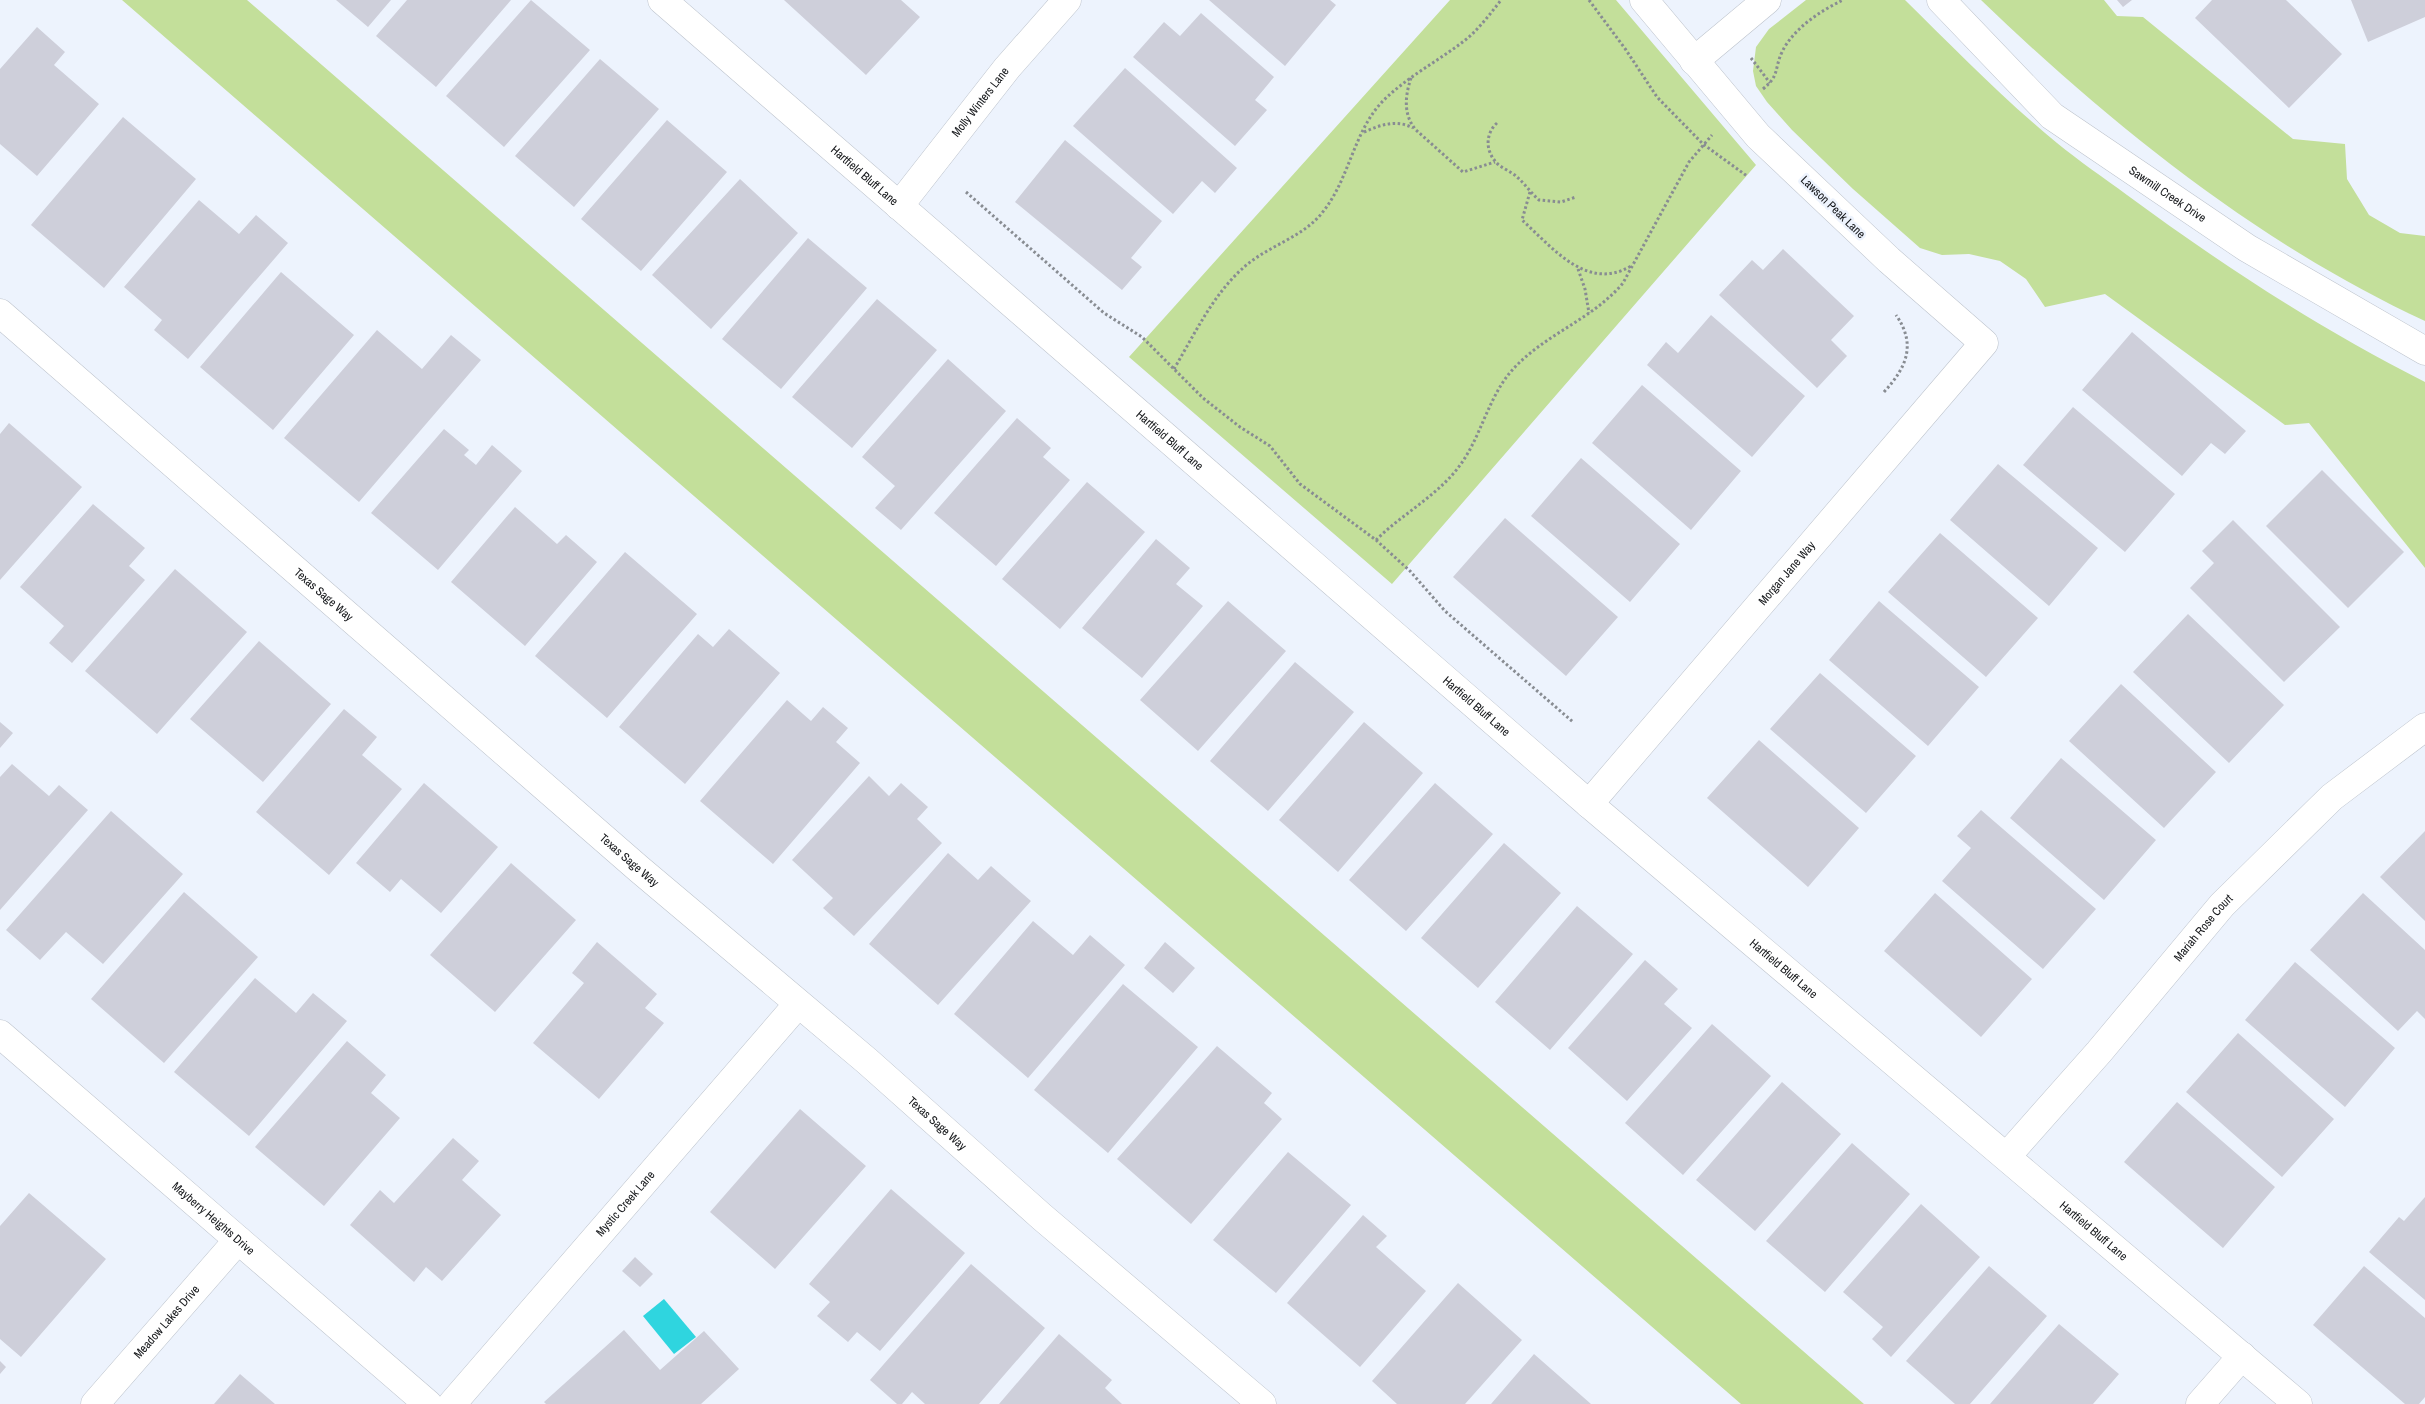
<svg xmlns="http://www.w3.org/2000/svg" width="2425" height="1404" font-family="'Archivo Narrow',sans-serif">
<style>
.green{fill:#c3df9a}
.water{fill:#2fd5df}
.building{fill:#cecfda}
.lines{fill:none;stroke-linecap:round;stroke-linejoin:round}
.street-casing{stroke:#bdc3cc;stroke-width:29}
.secondary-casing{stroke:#bdc3cc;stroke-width:29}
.path{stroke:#888c92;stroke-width:3;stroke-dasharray:2.5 2.5;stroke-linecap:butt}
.street{stroke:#fff;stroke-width:28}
.secondary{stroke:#fff;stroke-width:28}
.labels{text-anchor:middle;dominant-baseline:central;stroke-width:5;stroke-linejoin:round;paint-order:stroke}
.street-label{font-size:12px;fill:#15171a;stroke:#edf3fd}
</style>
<rect width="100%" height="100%" fill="#edf3fd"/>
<path class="green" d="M122,0H247L1864,1404H1741Z
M1450,0H1616L1756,165L1392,584L1129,357Z
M1806,0H1905C1954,48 2003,99 2057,143C2079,161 2104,178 2127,195C2222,265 2320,329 2425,382V568L2309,423L2285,425L2105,294L2045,307L2026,279L2000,261L1969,254L1942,255L1920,248L1853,189L1792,130L1767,102L1756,86L1753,71L1756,47L1769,29Z
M1981,0H2104L2117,16L2143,17L2293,139L2345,144L2347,179L2369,215L2400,233L2425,236V321C2259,244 2112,126 1981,0Z"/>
<path class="water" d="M664,1299L696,1337L674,1354L643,1316Z"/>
<path class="building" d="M336,0H391L368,27Z
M407,0H511L436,87L376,36Z
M531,0L590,50L504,147L446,96Z
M784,0H901L920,17L866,75Z
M1209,0H1330L1336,5L1285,66Z
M2117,0H2132L2123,7Z
M2212,0H2286L2342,54L2289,108L2195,18Z
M2351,0H2425V17L2368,42Z
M1201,13L1274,77L1255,100L1267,110L1235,146L1133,57L1164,22L1180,36Z
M37,27L65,52L54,65L99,104L37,176L0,144V69Z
M600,59L659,109L574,207L515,156Z
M1125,68L1237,168L1215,193L1202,181L1173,214L1073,126Z
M123,117L196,179L104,288L31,225Z
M667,120L727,172L641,271L581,219Z
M1065,140L1162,221L1131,258L1142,267L1122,290L1015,202Z
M740,179L798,233L711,329L652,275Z
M199,200L239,234L256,215L288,243L188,359L154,330L162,320L124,287Z
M808,238L867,288L781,389L722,339Z
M1783,249L1854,316L1831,340L1847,356L1817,388L1719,295L1752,260L1763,270Z
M281,272L354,335L273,430L200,367Z
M877,299L937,350L852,448L792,397Z
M1711,315L1805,396L1752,457L1647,365L1666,342L1678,353Z
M377,330L422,369L451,335L481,360L359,502L284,438Z
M2132,332L2246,431L2225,454L2211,443L2182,476L2082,390Z
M948,359L1006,411L901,530L875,508L895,486L862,457Z
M1642,385L1741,471L1691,530L1592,443Z
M2073,407L2175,494L2125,552L2023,465Z
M1017,418L1051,448L1043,457L1070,480L996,566L934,513Z
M9,423L82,487L0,580V434Z
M444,429L469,450L464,455L476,465L492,445L522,471L438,570L371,513Z
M1581,458L1680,544L1630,602L1531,516Z
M1998,464L2098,548L2049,606L1950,520Z
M2322,470L2404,552L2348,608L2266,526Z
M1087,482L1145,532L1060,629L1002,579Z
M93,504L145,548L129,566L145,580L72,663L49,643L64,626L20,587Z
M515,507L557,544L566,535L597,562L525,646L451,582Z
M1505,518L1618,617L1566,676L1453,577Z
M2233,520L2340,627L2284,682L2190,588L2214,563L2202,551Z
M1940,533L2038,618L1986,677L1888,592Z
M1156,539L1190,568L1176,584L1203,606L1142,678L1082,628Z
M625,552L697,614L607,718L535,656Z
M175,569L247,632L157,734L85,671Z
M1228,601L1286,651L1198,751L1140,700Z
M1879,601L1979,687L1928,746L1829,660Z
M2188,614L2284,705L2229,763L2133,672Z
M729,629L780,673L685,784L619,727L698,634L713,647Z
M259,641L331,704L263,782L190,719Z
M1295,662L1354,712L1268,811L1210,761Z
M1820,673L1916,756L1866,813L1770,729Z
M2121,684L2216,772L2164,828L2069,741Z
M787,700L811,721L823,707L848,728L836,742L860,763L773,864L700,801Z
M344,709L377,737L362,755L402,789L329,875L256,812Z
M0,722L13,733L0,748Z
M1364,722L1423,773L1338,872L1279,820Z
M1759,740L1859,828L1808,887L1707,798Z
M2061,758L2156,840L2104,900L2010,818Z
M12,764L49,796L59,785L88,810L0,910V777Z
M869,776L889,796L901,783L928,807L917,819L942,843L854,936L823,908L833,898L792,860Z
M424,783L498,847L441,913L401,879L390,892L356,863Z
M1435,783L1493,834L1406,931L1349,880Z
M1981,810L2096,909L2043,969L1942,881L1971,848L1957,836Z
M111,811L183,874L103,964L66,932L40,960L6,930Z
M2425,831V921L2380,877Z
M1504,843L1561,893L1478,988L1421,938Z
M948,853L978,880L991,866L1031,901L938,1005L869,944Z
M511,863L576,920L495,1012L430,955Z
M184,892L258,957L164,1063L91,999Z
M1935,893L2032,979L1981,1037L1884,951Z
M2363,893L2425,950V1019L2417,1011L2398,1031L2310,950Z
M1577,906L1633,954L1550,1050L1495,1002Z
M1033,921L1073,955L1090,935L1125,965L1028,1078L954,1014Z
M597,942L657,994L645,1008L664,1023L599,1099L533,1043L584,983L572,973Z
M1165,942L1195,968L1173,993L1144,968Z
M1645,960L1678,989L1664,1004L1692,1028L1627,1101L1568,1048Z
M2295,962L2395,1048L2345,1107L2245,1020Z
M255,978L296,1013L313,993L347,1021L249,1136L174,1072Z
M1123,984L1198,1047L1108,1153L1034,1090Z
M1712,1024L1771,1076L1683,1175L1625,1123Z
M2238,1033L2334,1119L2282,1177L2186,1092Z
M347,1041L386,1075L371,1093L400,1118L324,1206L255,1147Z
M1217,1046L1272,1093L1264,1103L1282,1119L1191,1224L1117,1159Z
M1782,1082L1841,1134L1755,1231L1696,1180Z
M2177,1102L2275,1187L2223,1248L2124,1162Z
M800,1109L866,1166L775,1269L710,1212Z
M453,1138L479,1161L462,1180L501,1215L442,1281L426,1267L414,1282L350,1225L380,1190L394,1203Z
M1852,1143L1910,1194L1825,1292L1766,1241Z
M1288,1152L1351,1205L1276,1293L1213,1240Z
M891,1189L965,1253L880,1351L857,1332L848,1342L817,1316L830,1302L809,1284Z
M29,1193L106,1259L21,1357L0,1339V1226Z
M2425,1197V1300L2369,1252L2399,1217L2404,1221Z
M1921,1204L1980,1257L1891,1357L1872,1339L1883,1327L1843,1292Z
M1363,1215L1387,1236L1376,1247L1426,1291L1360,1367L1287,1303Z
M635,1257L653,1274L640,1287L622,1271Z
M971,1264L1045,1328L979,1404H925L912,1392L902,1404H897L870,1380Z
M1989,1266L2047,1316L1970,1404H1955L1906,1361Z
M2364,1266L2425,1318V1397L2419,1404H2405L2313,1325Z
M1458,1283L1522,1340L1465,1404H1397L1372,1381Z
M2059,1324L2119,1374L2093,1404H1990Z
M624,1330L660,1370L704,1331L739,1369L701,1404H546L544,1402Z
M1059,1334L1112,1380L1105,1388L1122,1404H999Z
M1534,1354L1591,1404H1491Z
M0,1361L6,1367L0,1374Z
M240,1374L275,1404H214Z"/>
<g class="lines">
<defs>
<g id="street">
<path id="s1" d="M662,0L1589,804L2298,1404"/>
<path d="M1694,61L1767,0"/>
<path id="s2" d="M899,206L1007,68L1067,0"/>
<path id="s3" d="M0,313L639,869L867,1061L1042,1217L1262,1404"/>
<path id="s4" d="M1589,804L1984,343L1889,260L1758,136L1644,0"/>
<path id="s5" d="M0,1034L428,1404"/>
<path id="s6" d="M2007,1156L2099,1052L2222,905L2332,797L2425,727"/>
<path id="s7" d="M95,1404L238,1240"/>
<path id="s8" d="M452,1404L798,1004"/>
<path d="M2200,1404L2242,1356"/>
</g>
<g id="secondary">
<path id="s9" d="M1941,0L2052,116L2247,248L2425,351"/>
</g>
</defs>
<use href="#street" class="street-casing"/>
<use href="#secondary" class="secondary-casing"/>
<path class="path" d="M1589,0L1626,50L1657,97L1703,144L1747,176
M1751,58L1770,83
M1411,78C1405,96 1403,115 1416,130L1463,172L1495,162
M1763,89C1780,75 1774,69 1782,52C1793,29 1820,11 1843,0
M1497,123C1486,133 1485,149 1495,161C1500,168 1511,171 1517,177C1525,184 1531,193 1539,200L1561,202L1576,197
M1364,132C1380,125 1397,119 1413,128
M966,192L1104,313L1142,337L1203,398L1240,427L1270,446L1300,484L1376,540L1410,571L1445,611L1573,722
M1530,192L1522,220C1553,248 1587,292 1631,266
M1578,269L1585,289L1589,313
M1174,369C1194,335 1213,295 1242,269C1266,246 1301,239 1322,213C1349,180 1353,134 1381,103C1407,76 1441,60 1469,37C1481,26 1491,13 1501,0
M1884,392C1906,368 1917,345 1896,315
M1376,540C1403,513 1441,494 1463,461C1483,431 1490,392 1516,366C1548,333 1594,318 1623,283L1689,162L1712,135"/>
<use href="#street" class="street"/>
<use href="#secondary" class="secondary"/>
</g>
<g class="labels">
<g class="street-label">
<text stroke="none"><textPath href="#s2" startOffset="132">Molly Winters Lane</textPath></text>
<text stroke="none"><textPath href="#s1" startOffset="268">Hartfield Bluff Lane</textPath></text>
<text stroke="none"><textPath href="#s9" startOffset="300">Sawmill Creek Drive</textPath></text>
<text transform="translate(1833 207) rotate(44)">Lawson Peak Lane</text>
<text stroke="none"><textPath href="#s1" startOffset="672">Hartfield Bluff Lane</textPath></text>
<text stroke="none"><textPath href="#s4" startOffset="304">Morgan Jane Way</textPath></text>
<text stroke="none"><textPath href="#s3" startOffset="429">Texas Sage Way</textPath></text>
<text stroke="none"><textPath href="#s1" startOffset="1078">Hartfield Bluff Lane</textPath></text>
<text stroke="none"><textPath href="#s3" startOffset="834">Texas Sage Way</textPath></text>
<text stroke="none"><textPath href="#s6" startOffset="301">Mariah Rose Court</textPath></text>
<text stroke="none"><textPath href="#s1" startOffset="1482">Hartfield Bluff Lane</textPath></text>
<text stroke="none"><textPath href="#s3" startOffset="1239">Texas Sage Way</textPath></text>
<text stroke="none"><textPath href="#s8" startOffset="265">Mystic Creek Lane</textPath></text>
<text stroke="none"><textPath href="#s5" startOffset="282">Mayberry Heights Drive</textPath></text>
<text stroke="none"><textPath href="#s1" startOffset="1888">Hartfield Bluff Lane</textPath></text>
<text stroke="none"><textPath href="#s7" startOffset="109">Meadow Lakes Drive</textPath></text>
</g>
</g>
</svg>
